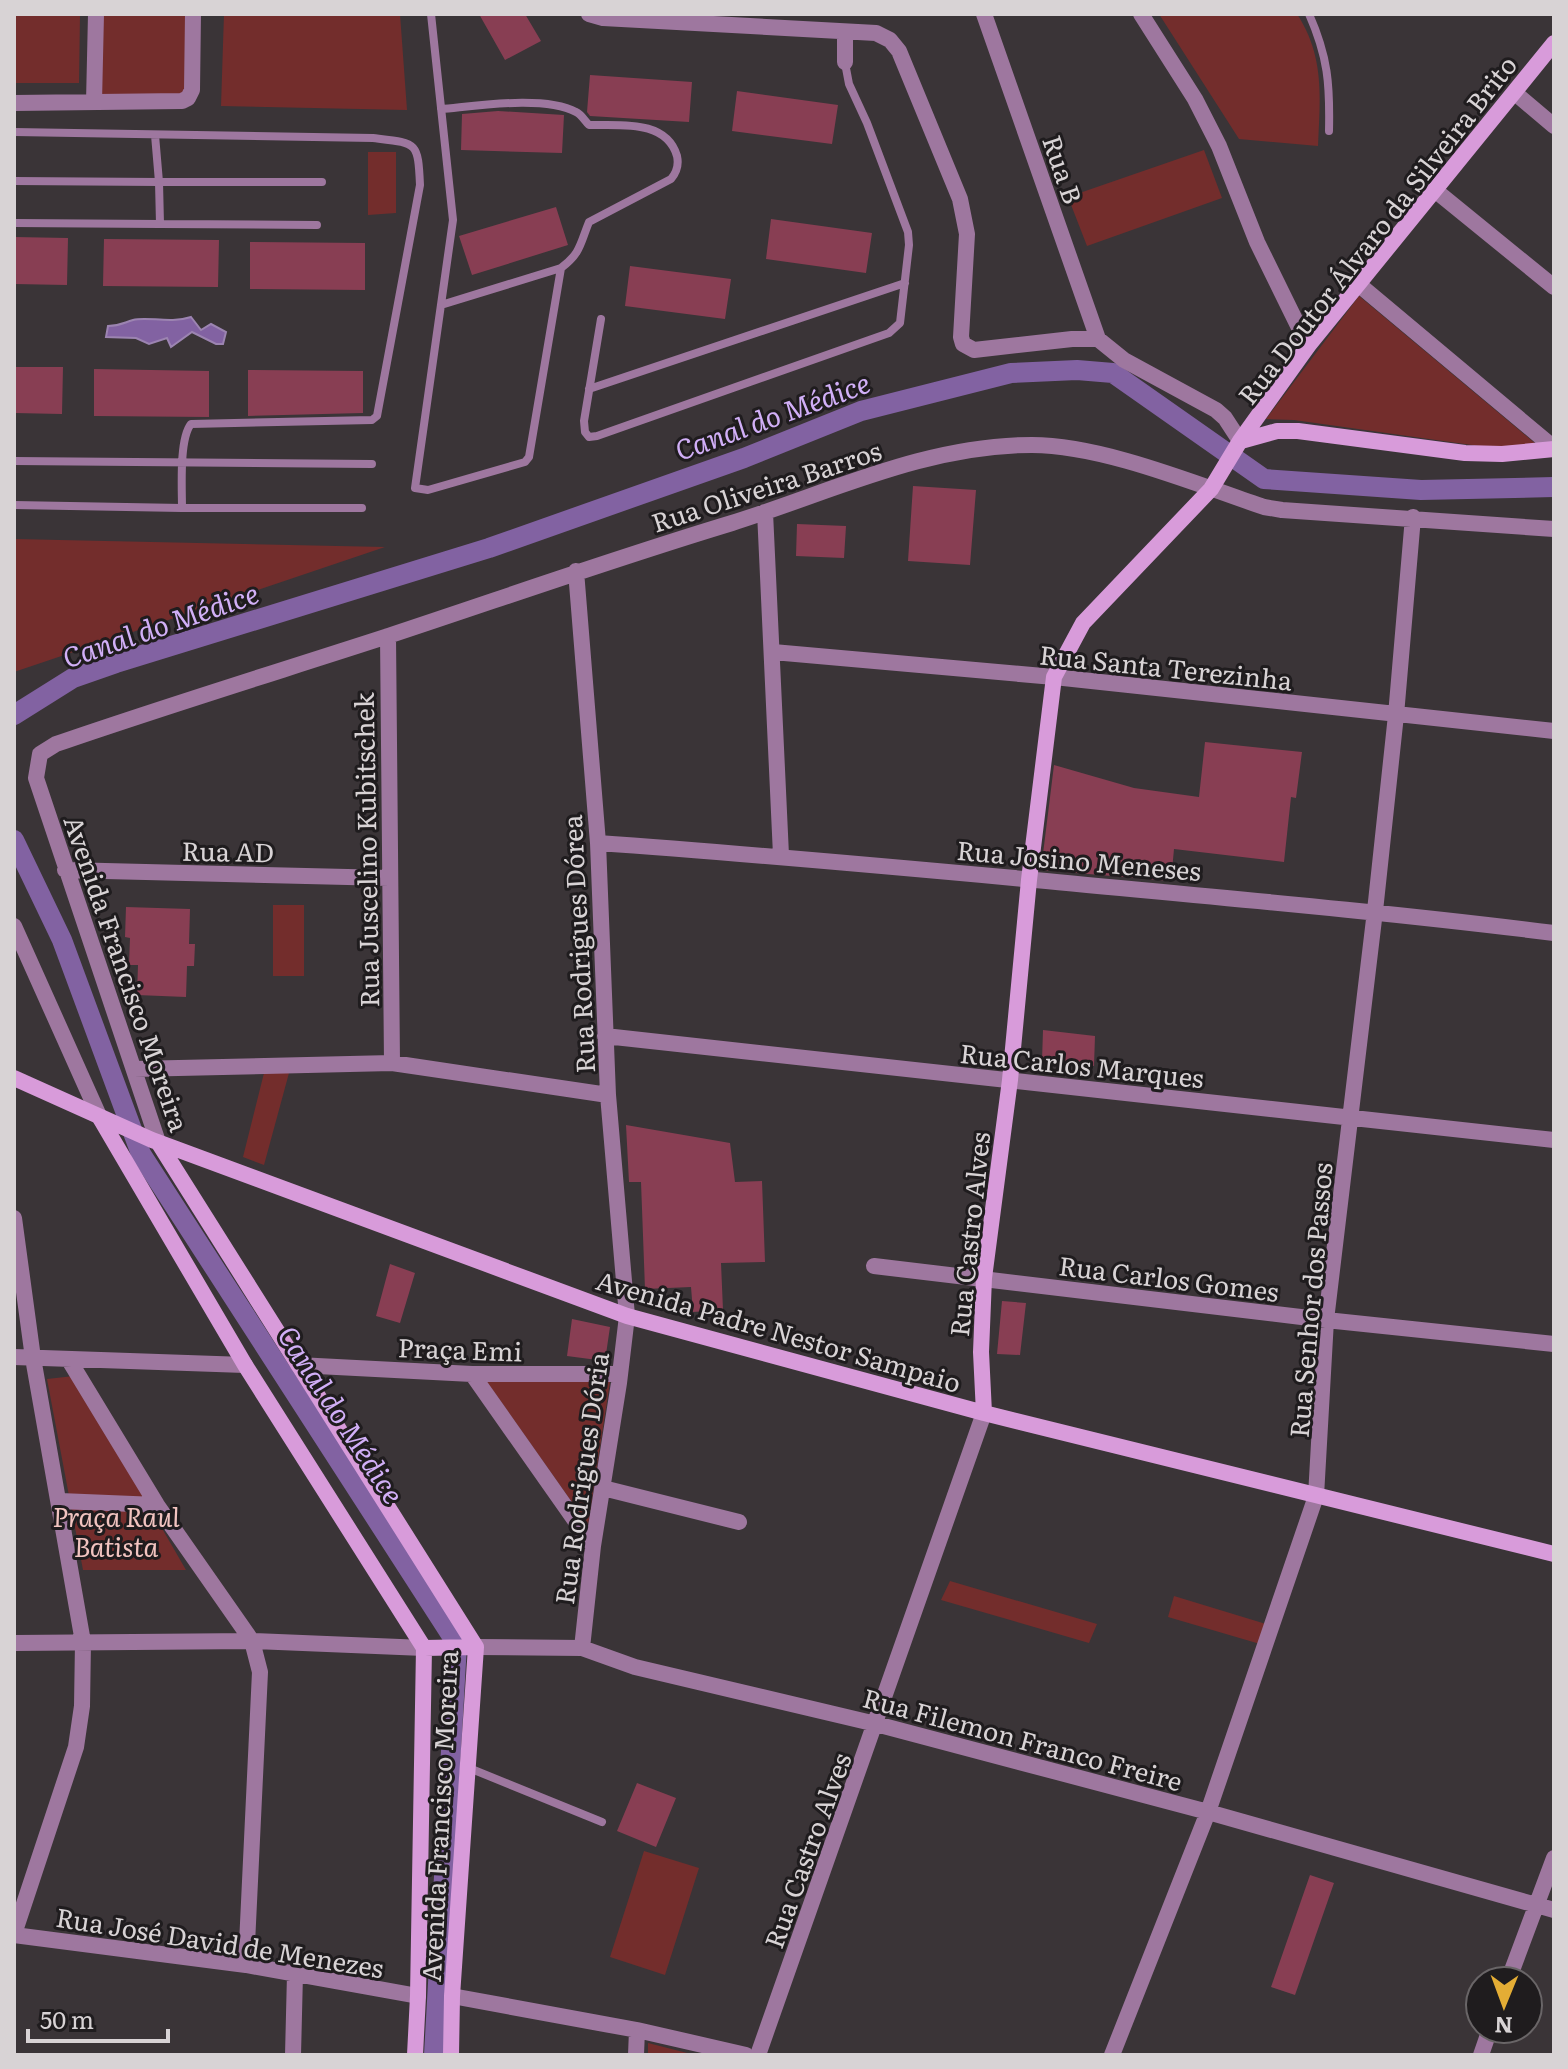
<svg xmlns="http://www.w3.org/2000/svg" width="1568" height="2069" font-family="Literata,serif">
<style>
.green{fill:#732d2c}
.water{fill:#8262a2;stroke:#9c84b1;stroke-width:2}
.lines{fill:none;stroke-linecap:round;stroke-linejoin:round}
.canal{stroke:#8262a2;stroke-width:20}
.building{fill:#883e53}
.lane{stroke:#9e779f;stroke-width:8}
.street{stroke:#9e779f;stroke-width:16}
.secondary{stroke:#d89bda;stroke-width:16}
.labels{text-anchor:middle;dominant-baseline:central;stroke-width:6;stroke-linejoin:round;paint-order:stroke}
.street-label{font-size:26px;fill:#d8d3d5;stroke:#1f1c1e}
.park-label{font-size:26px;font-style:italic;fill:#f2c4c0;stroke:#1f1c1e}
.water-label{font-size:28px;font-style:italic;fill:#d1aff7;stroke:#1f1c1e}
</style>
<rect width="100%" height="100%" fill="#3a3437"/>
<path class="green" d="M14,14H80L79,83H14Z
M99,14H188L187,88L179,97H96Z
M224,14H400L407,110L221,106Z
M1159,14H1297C1325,57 1320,98 1318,146L1239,139Z
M1204,150L1222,198L1087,246L1068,197Z
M368,152H396V213L368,215Z
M1359,296L1537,445L1500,449L1294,420L1266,419Z
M14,539L385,547L14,672Z
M273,905H304V976H273Z
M264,1073H289L264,1165L243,1157Z
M74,1376L186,1570H83L47,1379Z
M487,1382H610L588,1525Z
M950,1581L1097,1624L1089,1643L941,1600Z
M1174,1596L1266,1624L1260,1644L1168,1617Z
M644,1851L699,1868L665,1975L610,1957Z
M648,2043L695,2055H648Z"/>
<path class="water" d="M191,317L201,330L211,324L226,332L223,344H216L192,332L171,347L167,338L149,344L136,338L106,337L108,326C120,326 123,323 133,320C147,316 170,324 191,317Z"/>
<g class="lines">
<path class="canal" d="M14,715L73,678L116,663L489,548L744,458L861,411L1011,373L1077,370L1113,373L1264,479L1421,490L1554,487
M14,840L62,940L141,1154L457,1644L434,2055"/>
</g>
<path class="building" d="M479,14H525L541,41L505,60Z
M590,75L692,82L689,122L590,116L587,112Z
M737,91L838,105L832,144L732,131Z
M498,111L564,115L562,153L461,150L462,114Z
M556,207L568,245L472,275L459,236Z
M771,219L872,233L866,273L766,259Z
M14,237L68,238L67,285L14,284Z
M104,239L219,240L218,287L103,286Z
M250,242L365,243V290L250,289Z
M630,266L731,279L725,319L625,306Z
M14,367H63L62,414L14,413Z
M94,369L209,371V417L94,416Z
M248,370L363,371V413L248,416Z
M913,486L976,490L970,565L908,561Z
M797,524L846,526L844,558L796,556Z
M1205,742L1302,752L1296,798L1291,797L1284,862L1174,849L1171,881L1041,870L1054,765L1134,788L1199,797Z
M126,907L190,909L189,944H195L194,966H187L186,997L137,995L138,965H129L130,938L125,937Z
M1043,1030L1095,1036L1094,1066L1042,1061Z
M626,1125L730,1143L735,1182L762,1181L765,1262L721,1263L723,1310L693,1312L691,1287L645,1289L641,1182H629Z
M390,1264L415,1273L400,1323L376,1316Z
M1002,1301L1026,1303L1020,1355L997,1354Z
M572,1319L610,1327L605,1361L567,1356Z
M637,1783L676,1798L656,1847L617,1831Z
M1310,1875L1334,1883L1295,1995L1271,1987Z"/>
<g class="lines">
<path class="lane" d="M431,14L453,220L415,488L428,490L525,462L529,457L561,268
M1309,14C1328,57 1330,84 1329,131
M441,109C476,106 545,95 576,112C581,114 585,121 589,125C620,126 666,119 677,156C679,165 677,172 671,179L589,222C580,244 581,253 561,268L441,305
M14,132L373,138C417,143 418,141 420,185L377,416L372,420L191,424C179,439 182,488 182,508L14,505
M14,181L159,182L155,135
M14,223L160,224L159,182H322
M160,224L317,225
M601,319L584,421L585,432L589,437L597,436L889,333L900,323L909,245L908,232L867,123L849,84L845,63
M589,389L905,283
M14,461L372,464
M182,508H362
M469,1768L602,1822"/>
<path class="street" d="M589,14L603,18L876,33L890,40L899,51L960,199L967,234L961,337L963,344L974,350L1072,339H1098L1124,360L1216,410L1225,418L1240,441
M984,14L1098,339
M1141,14L1195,99L1219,146L1257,242L1308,346
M845,32V62
M1515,93L1554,126
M94,102L96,14
M14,103L182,101L188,98L192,90L193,14
M1436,191L1554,287
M1357,283L1554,448
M765,512L781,855
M576,571L598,843L608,1095L627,1316L619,1383L593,1546L582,1648
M388,636L392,1063
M773,652L1054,677L1554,731
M598,843C741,853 883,866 1025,879C1202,896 1378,911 1554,933
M65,870L389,878
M14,926L100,1118
M605,1036L1554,1140
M134,1069L392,1063L608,1095
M158,1142L36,778L40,754L56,744C166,706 277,672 388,636C503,598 616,558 732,523C831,492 926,445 1032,445C1102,445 1196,484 1264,507L1282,510L1554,529
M14,1218L33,1358L83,1642L82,1706L76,1747L14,1934
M874,1266L1326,1320L1554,1344
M14,1357L245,1365
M69,1360L157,1505L252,1641L260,1672L246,1965
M298,1365L472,1374H620
M472,1374L593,1546
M603,1488L739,1522
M60,1501L157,1505
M14,1643L252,1641L424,1648
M476,1647L582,1648L635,1667L876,1724L1208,1812L1554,1910
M14,1935L246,1965L418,1996
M1508,1981L1554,1858
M452,1996L637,2030L746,2055
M293,2055L295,1974
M636,2055L637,2030
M758,2055L984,1413
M1112,2055L1208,1812L1316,1496L1326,1320L1375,911L1396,715L1413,517
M1481,2055L1490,2029"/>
<path class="secondary" d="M1241,441L1277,431H1298L1465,453L1502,454L1554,449
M14,1078L152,1140L627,1316L984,1413L1554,1554
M100,1118L245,1365L424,1648L418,1996L415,2055
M158,1142L476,1647L452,1996L451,2055
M984,1413L981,1352L984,1278L1010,1080L1029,880L1054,677L1083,623L1211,489L1240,441L1308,346L1554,43
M424,1648L476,1647"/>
</g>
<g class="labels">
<g class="street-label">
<text transform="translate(1064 169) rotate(71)">Rua B</text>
<text transform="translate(1376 229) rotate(-52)">Rua Doutor Álvaro da Silveira Brito</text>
<text transform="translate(766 485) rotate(-18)">Rua Oliveira Barros</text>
<text transform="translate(1166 666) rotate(6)">Rua Santa Terezinha</text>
<text transform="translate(228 850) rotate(1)">Rua AD</text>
<text transform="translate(365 850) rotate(-91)">Rua Juscelino Kubitschek</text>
<text transform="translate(1079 859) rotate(5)">Rua Josino Meneses</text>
<text transform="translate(577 944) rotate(-93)">Rua Rodrigues Dórea</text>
<text transform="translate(128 973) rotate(71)">Avenida Francisco Moreira</text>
<text transform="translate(1082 1064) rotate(6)">Rua Carlos Marques</text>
<text transform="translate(968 1234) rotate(-84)">Rua Castro Alves</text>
<text transform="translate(1169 1277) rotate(7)">Rua Carlos Gomes</text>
<text transform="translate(1309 1300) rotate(-85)">Rua Senhor dos Passos</text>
<text transform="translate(779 1330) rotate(16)">Avenida Padre Nestor Sampaio</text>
<text transform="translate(460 1348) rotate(2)">Praça Emi</text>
<text transform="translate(580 1478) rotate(-82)">Rua Rodrigues Dória</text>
<text transform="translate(1023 1738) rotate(15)">Rua Filemon Franco Freire</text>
<text transform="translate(438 1816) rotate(-87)">Avenida Francisco Moreira</text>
<text transform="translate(806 1850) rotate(-70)">Rua Castro Alves</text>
<text transform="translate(220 1941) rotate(9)">Rua José David de Menezes</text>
</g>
<g class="park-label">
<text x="116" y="1515">Praça Raul<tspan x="116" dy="30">Batista</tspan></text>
</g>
<g class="water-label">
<text transform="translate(772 415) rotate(-20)">Canal do Médice</text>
<text transform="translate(160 624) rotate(-19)">Canal do Médice</text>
<text transform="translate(342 1414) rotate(57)">Canal do Médice</text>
</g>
</g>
<rect width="1568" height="2069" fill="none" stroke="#d8d3d5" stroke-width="32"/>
<g transform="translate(1504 2005) rotate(181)"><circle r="38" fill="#1f1c1e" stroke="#696567" stroke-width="2"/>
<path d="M0-6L14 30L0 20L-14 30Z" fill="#e4ad35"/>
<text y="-12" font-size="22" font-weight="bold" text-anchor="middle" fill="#d8d3d5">N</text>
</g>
<path d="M28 2029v12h140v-12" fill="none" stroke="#d8d3d5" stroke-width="4"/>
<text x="40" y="2029" font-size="24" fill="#d8d3d5" stroke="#1f1c1e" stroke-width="6" paint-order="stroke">50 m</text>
</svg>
